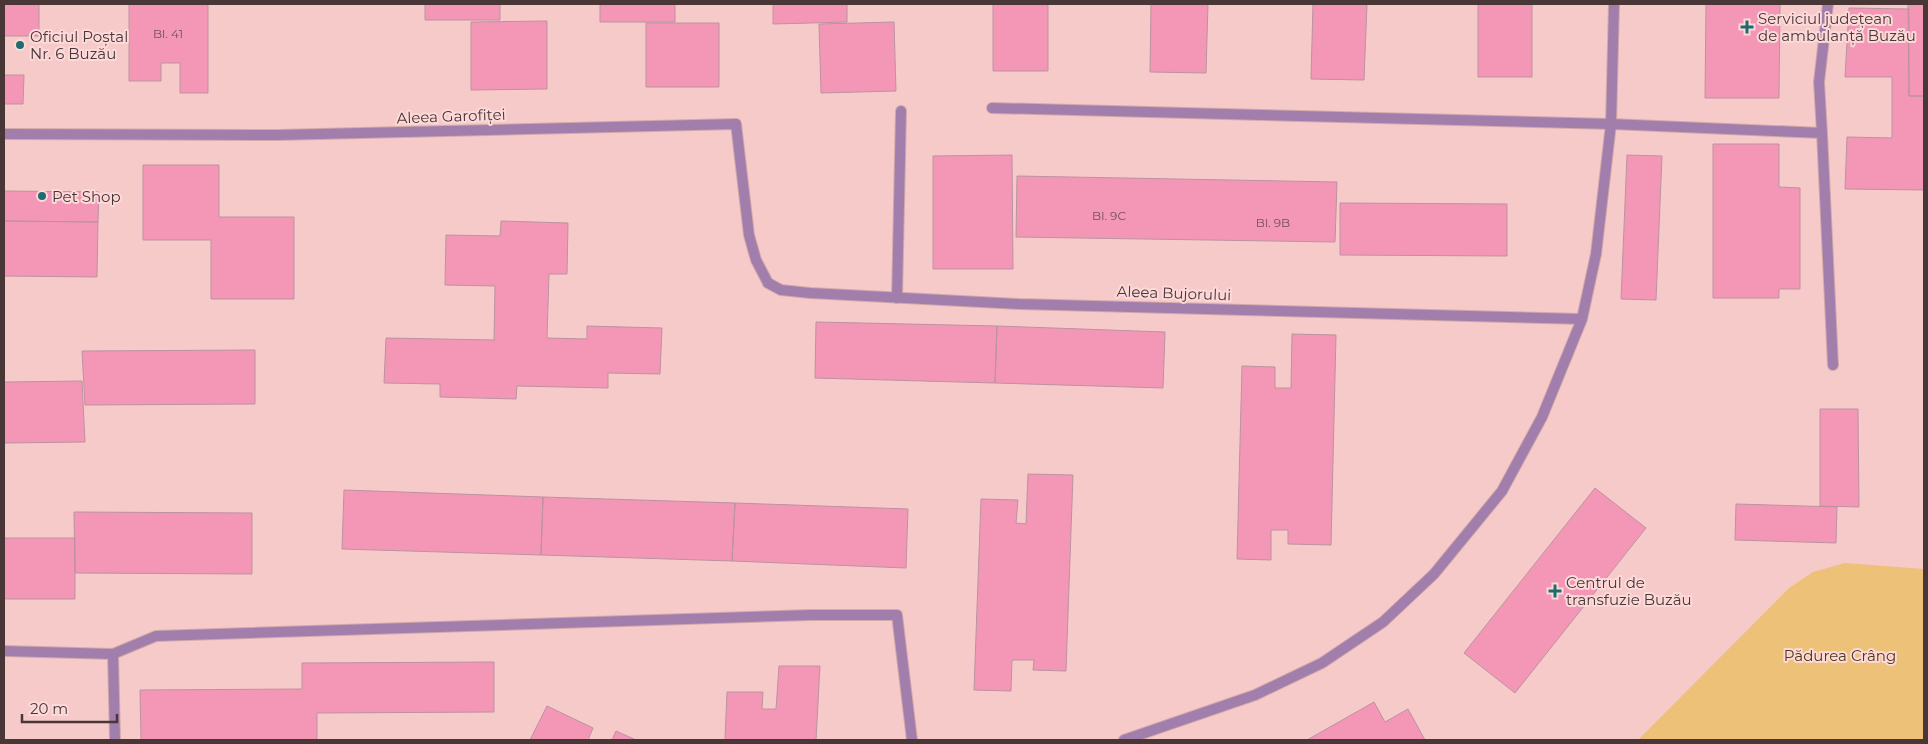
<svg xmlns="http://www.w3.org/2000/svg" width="1928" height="744" font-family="Montserrat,sans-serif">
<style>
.green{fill:#eec179}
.building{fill:#f497b7;stroke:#bb939f}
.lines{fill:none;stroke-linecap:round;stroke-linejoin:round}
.service-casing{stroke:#d1aaaa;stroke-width:12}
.minor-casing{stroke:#d1aaaa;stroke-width:12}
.service{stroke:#a27ead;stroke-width:10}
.minor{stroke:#a27ead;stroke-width:10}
.poi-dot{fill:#1f6c6e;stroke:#fed9d9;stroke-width:2}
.labels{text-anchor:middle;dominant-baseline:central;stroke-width:4;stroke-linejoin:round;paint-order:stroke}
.number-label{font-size:12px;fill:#744f58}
.poi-label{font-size:15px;fill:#493738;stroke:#fed9d9;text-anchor:start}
.street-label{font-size:15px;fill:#493738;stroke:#fed9d9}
.park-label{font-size:15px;fill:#4e3915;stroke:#fed9d9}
</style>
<rect width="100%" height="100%" fill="#f7caca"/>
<path class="green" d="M1845,563L1924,569V740H1638L1789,588L1813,572Z"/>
<path class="building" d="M4,4H39V36H4Z
M129,4H208V93H180V63H161V81H129Z
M425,4H500V20H425Z
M600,4H675V22H600Z
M773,4H847V22L773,24Z
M993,4H1048V71H993Z
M1151,4H1208L1206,73L1150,72Z
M1313,4H1367L1364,80L1311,79Z
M1478,4H1532V77H1478Z
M1706,4H1780L1779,98H1705Z
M1908,4H1924V96H1909Z
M1849,8L1909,9V96H1924V190L1845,189L1847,137L1892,138V77H1845Z
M547,21V89L471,90V22Z
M894,22L896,91L821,93L819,24Z
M646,23H719V87H646Z
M4,75H24L23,104H4Z
M1713,144H1779V187L1800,188V289H1779V298H1713Z
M1012,155L1013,269H933V156Z
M1627,155L1662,156L1656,300L1621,299Z
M143,165H219V217H294V299H211V240H143Z
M1017,176L1337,182L1335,242L1016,237Z
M4,191L99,192L98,222L4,221Z
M1340,203L1507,204V256L1340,255Z
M4,221L98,222L97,277L4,276Z
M501,221L568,223L567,274H549L547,338L587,339V326L662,328L660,374L608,373V388L517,386L516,399L440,397V384L384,383L386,338L494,340L495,286L445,285L446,235L500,236Z
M816,322L997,326L995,383L815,378Z
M997,326L1165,332L1163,388L995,383Z
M1292,334L1336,335L1331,545L1288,544V530H1271V560L1237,559L1242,366L1275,367V388H1291Z
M255,350V404L85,405L82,351Z
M82,381L85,442L4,443V382Z
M1820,409H1858L1859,507L1820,506Z
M1028,474L1073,475L1066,671L1033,670L1034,660H1012L1011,691L974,690L981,499L1018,500L1016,523L1026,524Z
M1595,488L1646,528L1515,693L1464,653Z
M344,490L543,497L541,555L342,549Z
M543,497L735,503L732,561L541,555Z
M735,503L908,509L906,568L732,561Z
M1736,504L1837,507L1836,543L1735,540Z
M74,512L252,513V574L75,573Z
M4,538H75V599H4Z
M494,662V712L317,713V740H141L140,690L302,689V663Z
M779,666H820L816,740H725L727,692H763L762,709H776Z
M1374,702L1385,722L1408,709L1425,740H1307Z
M547,706L593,728L588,740H530Z
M616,731L636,740H612Z"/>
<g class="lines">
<defs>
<path id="service" d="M992,108L1611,124L1822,133L1819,82L1828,4
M1822,133L1833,365
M4,134L277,135L736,124L749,235L756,260L768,283
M897,298L901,111
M113,654L156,636L811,615H897L912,740"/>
<path id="minor" d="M768,283L781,290L810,293L1019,304L1582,319
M4,651L113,654L115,740
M1124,740L1255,695L1322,663L1383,622L1434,574L1502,491L1542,417L1582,319L1596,254L1611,124L1614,4"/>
</defs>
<use href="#service" class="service-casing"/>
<use href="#minor" class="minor-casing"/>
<use href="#service" class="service"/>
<use href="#minor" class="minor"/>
</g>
<g class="poi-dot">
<path d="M1744.5 19.5h5v5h5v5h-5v5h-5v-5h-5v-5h5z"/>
<circle cx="20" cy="45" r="5"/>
<circle cx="42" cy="196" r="5"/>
<path d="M1552.5 583.5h5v5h5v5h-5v5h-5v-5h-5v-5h5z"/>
</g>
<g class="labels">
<g class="number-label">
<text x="168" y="33">Bl. 41</text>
<text x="1109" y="215">Bl. 9C</text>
<text x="1273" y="222">Bl. 9B</text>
</g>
<g class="poi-label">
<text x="1758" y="18">Serviciul județean<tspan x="1758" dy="17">de ambulanță Buzău</tspan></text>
<text x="30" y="36">Oficiul Poștal<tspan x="30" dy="17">Nr. 6 Buzău</tspan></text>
<text x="52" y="196">Pet Shop</text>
<text x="1566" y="582">Centrul de<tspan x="1566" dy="17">transfuzie Buzău</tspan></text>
</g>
<g class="street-label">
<text transform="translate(451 116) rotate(-2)">Aleea Garofiței</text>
<text transform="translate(1174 293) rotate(2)">Aleea Bujorului</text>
</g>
<g class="park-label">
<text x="1840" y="655">Pădurea Crâng</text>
</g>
</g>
<rect width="1928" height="744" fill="none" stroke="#493738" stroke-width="10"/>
<path d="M22 714v8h95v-8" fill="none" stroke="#493738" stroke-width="2.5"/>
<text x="30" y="714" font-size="15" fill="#493738" stroke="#fed9d9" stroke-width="4" paint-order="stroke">20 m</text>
</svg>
